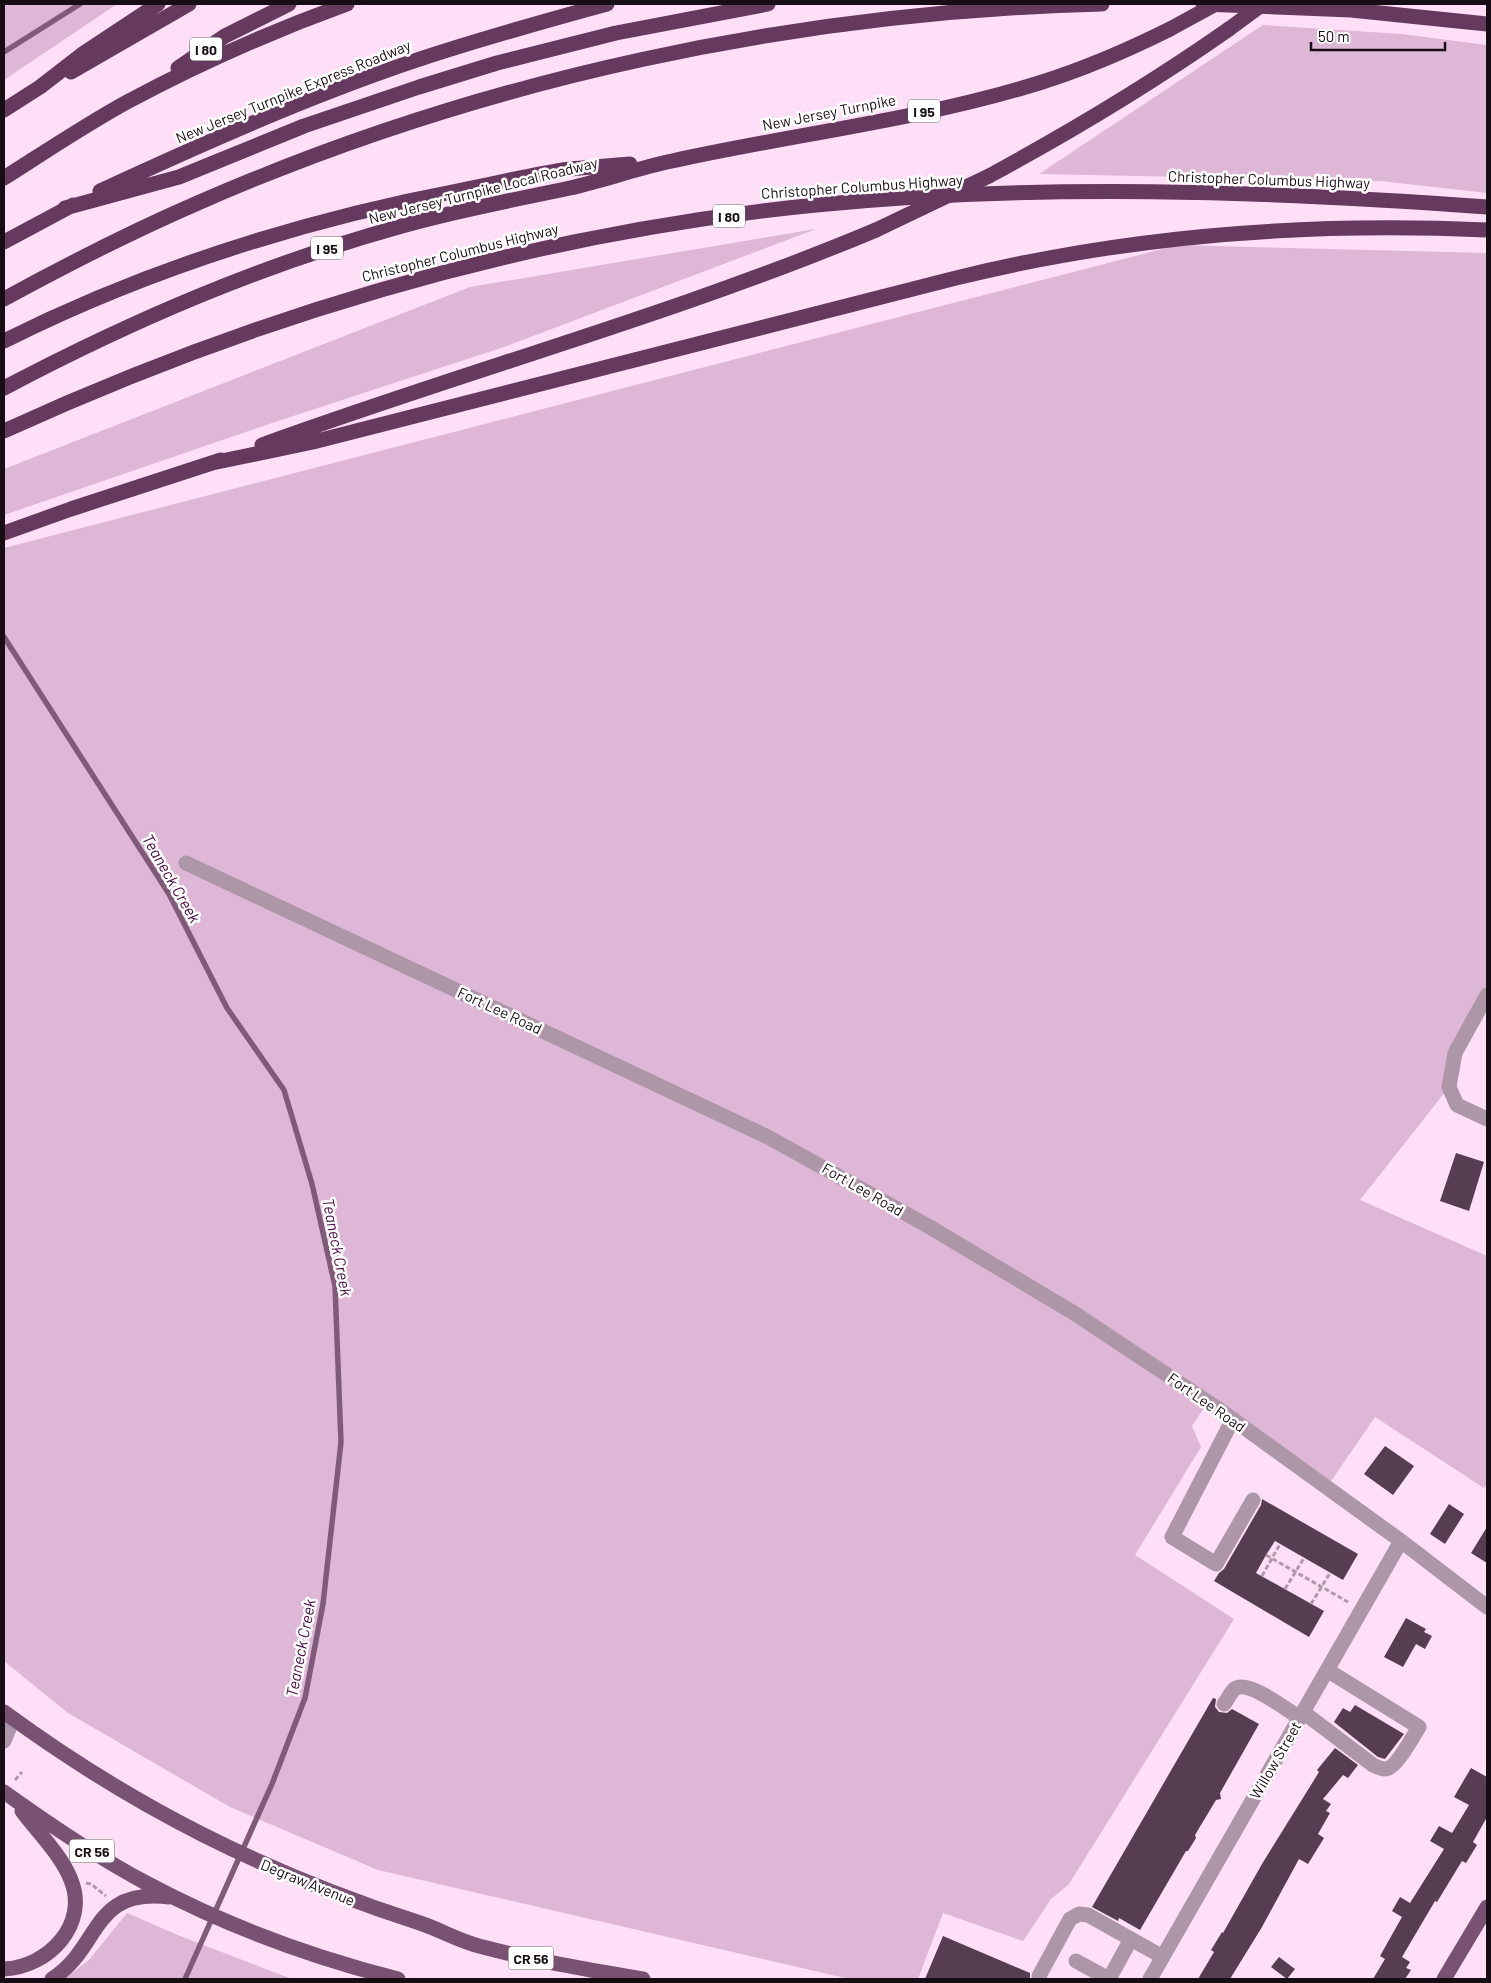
<svg xmlns="http://www.w3.org/2000/svg" width="1491" height="1983" font-family="Barlow,sans-serif">
<style>
.green{fill:#deb6d6}
.lines{fill:none;stroke-linecap:round;stroke-linejoin:round}
.stream{stroke:#805a79;stroke-width:5.5}
.building{fill:#563d51}
.path{stroke:#b199ac;stroke-width:3;stroke-dasharray:5 2.5;stroke-linecap:butt}
.minor{stroke:#ae96a9;stroke-width:15}
.major{stroke:#795172;stroke-width:15}
.highway{stroke:#66395f;stroke-width:15}
.highway-bridge{stroke:#66395f;stroke-width:15}
.labels{text-anchor:middle;dominant-baseline:central;stroke-width:5;stroke-linejoin:round;paint-order:stroke}
.shield{fill:#fff;stroke:#5d565b;stroke-width:1}
.shield-label{font-size:14px;font-weight:bold;fill:#170d15}
.street-label{font-size:15px;fill:#170d15;stroke:#fff}
.water-label{font-size:16px;font-style:italic;fill:#4a0b43;stroke:#fff}
</style>
<rect width="100%" height="100%" fill="#fedff7"/>
<path class="green" d="M4,4H117L4,80Z
M1263,25L1401,34L1487,45V193L1380,181L1039,174Z
M816,229L507,346L275,422L4,515V469L470,287Z
M1178,245L1487,253V995L1455,1053L1449,1087L1360,1200L1487,1256V1484L1484,1488L1375,1417L1327,1487L1208,1402L1192,1426L1201,1447L1135,1555L1234,1619L1069,1884L1051,1899L1023,1941L943,1913L918,1979H849L378,1870L230,1807L68,1713L4,1661V548Z
M127,1913L180,1936L292,1979H64L89,1960Z"/>
<g class="lines">
<path class="stream" d="M4,52L80,4
M4,637L169,894L227,1008L284,1090L312,1184L335,1286L341,1442L323,1604L305,1698L272,1784L185,1979"/>
</g>
<path class="building" d="M1456,1153L1484,1162L1469,1211L1440,1201Z
M1385,1446L1414,1466L1393,1495L1364,1474Z
M1262,1499L1358,1554L1343,1580L1275,1541L1266,1555L1256,1573L1324,1611L1309,1637L1214,1581L1219,1573L1224,1569L1261,1505Z
M1449,1504L1464,1514L1445,1544L1430,1534Z
M1487,1527V1563L1471,1553Z
M1406,1618L1426,1629L1424,1632L1432,1636L1425,1649L1416,1644L1403,1667L1384,1657Z
M1213,1698L1216,1699L1215,1707L1219,1712L1227,1713L1232,1709L1259,1724L1220,1793L1221,1799L1216,1800L1195,1835L1196,1838L1188,1851H1186L1140,1930L1119,1918L1118,1921L1092,1907Z
M1355,1705L1404,1734L1385,1759L1378,1757L1334,1722L1343,1708L1350,1712Z
M1335,1748L1358,1765L1348,1778L1343,1775L1323,1799L1331,1804L1326,1811L1330,1813L1318,1834L1324,1838L1308,1864L1299,1859L1262,1927L1230,1979H1198L1214,1952L1211,1950L1222,1932L1223,1933L1262,1864L1319,1772L1317,1770Z
M1471,1768L1487,1777V1817L1473,1842L1477,1845L1466,1863L1462,1861L1437,1902L1435,1901L1402,1957L1410,1962L1406,1968L1411,1970L1405,1979H1373L1385,1959L1380,1956L1402,1917L1392,1911L1400,1897L1410,1903L1444,1849L1430,1841L1439,1826L1452,1833L1469,1805L1454,1797Z
M943,1936L1030,1973V1979H925Z
M1279,1957L1295,1969L1287,1979L1271,1967Z"/>
<g class="lines">
<path class="path" d="M1266,1555L1348,1602
M1262,1576L1280,1544
M1285,1589L1304,1558
M1311,1604L1330,1573
M15,1780L22,1772
M86,1883L91,1884L106,1896"/>
<path class="minor" d="M186,863L768,1137L928,1226L1074,1313L1220,1410L1401,1541L1487,1607
M1487,995L1455,1053L1449,1087L1457,1105L1487,1119
M1233,1419L1172,1537L1216,1564L1253,1500
M1224,1704C1228,1699 1231,1691 1236,1688C1250,1681 1287,1710 1300,1718
M1303,1712L1373,1765C1377,1767 1381,1769 1385,1769C1396,1769 1413,1736 1419,1727L1327,1670
M4,1741L13,1719
M1076,1961L1109,1979L1131,1939
M1039,1976L1070,1919L1079,1914L1088,1915L1163,1957
M1150,1979L1401,1541"/>
<path class="major" d="M4,1712C135,1808 265,1873 420,1923C441,1930 461,1942 483,1947C536,1961 590,1970 643,1979
M4,1792C50,1825 97,1857 148,1884C227,1926 311,1957 398,1979
M4,1969C48,1967 89,1925 71,1880C62,1856 37,1831 22,1811
M52,1979C102,1947 90,1888 169,1897
M1444,1979L1487,1907"/>
<path class="highway" d="M1203,4L1351,10L1487,24
M178,68L225,36L289,4
M71,72L189,4
M4,110L40,87L84,53L158,4
M989,176C1072,131 1152,83 1229,29
M4,178C45,152 85,125 127,102C198,64 272,31 347,4
M100,191C202,144 305,98 411,62C476,40 541,22 607,4
M65,208L179,177L304,126L419,87L497,63L616,33L768,4
M4,242L73,205
M4,299C68,264 133,231 200,202C484,78 794,12 1102,4
M4,341C148,269 304,220 462,190C498,183 534,174 570,169C590,167 610,166 630,164
M4,388C133,320 261,265 402,226C458,210 514,200 570,188C605,180 638,168 672,161C794,134 920,120 1039,83C1084,69 1128,50 1170,29
M4,431C262,313 533,233 816,205C1039,183 1265,191 1487,207
M262,445C465,371 676,314 876,230
M212,463L313,442L956,278C1130,235 1308,222 1487,230
M4,533L71,509L221,460"/>
<path class="highway-bridge" d="M1170,29L1216,4
M1229,29L1263,4
M876,230L989,176"/>
</g>
<g class="labels">
<g class="shield">
<rect x="190" y="37.5" width="32" height="23" rx="4"/>
<rect x="908" y="99.5" width="32" height="23" rx="4"/>
<rect x="713" y="204.5" width="32" height="23" rx="4"/>
<rect x="311" y="236.5" width="32" height="23" rx="4"/>
<rect x="69.5" y="1839.5" width="45" height="23" rx="4"/>
<rect x="508.5" y="1946.5" width="45" height="23" rx="4"/>
</g>
<g class="shield-label">
<text x="206" y="49">I 80</text>
<text x="924" y="111">I 95</text>
<text x="729" y="216">I 80</text>
<text x="327" y="248">I 95</text>
<text x="92" y="1851">CR 56</text>
<text x="531" y="1958">CR 56</text>
</g>
<g class="street-label">
<text transform="translate(293 91) rotate(-22)">New Jersey Turnpike Express Roadway</text>
<text transform="translate(829 112) rotate(-11)">New Jersey Turnpike</text>
<text transform="translate(1269 179) rotate(2)">Christopher Columbus Highway</text>
<text transform="translate(862 186) rotate(-4)">Christopher Columbus Highway</text>
<text transform="translate(483 190) rotate(-14)">New Jersey Turnpike Local Roadway</text>
<text transform="translate(460 252) rotate(-14)">Christopher Columbus Highway</text>
<text transform="translate(500 1010) rotate(25)">Fort Lee Road</text>
<text transform="translate(863 1189) rotate(30)">Fort Lee Road</text>
<text transform="translate(1207 1402) rotate(35)">Fort Lee Road</text>
<text transform="translate(1275 1760) rotate(-60)">Willow Street</text>
<text transform="translate(308 1882) rotate(22)">Degraw Avenue</text>
</g>
<g class="water-label">
<text transform="translate(172 878) rotate(60)">Teaneck Creek</text>
<text transform="translate(338 1247) rotate(79)">Teaneck Creek</text>
<text transform="translate(300 1648) rotate(-79)">Teaneck Creek</text>
</g>
</g>
<rect width="1491" height="1983" fill="none" stroke="#170d15" stroke-width="10"/>
<path d="M1311 42v8h134v-8" fill="none" stroke="#170d15" stroke-width="2.5"/>
<text x="1318" y="42" font-size="15" fill="#170d15" stroke="#ffffff" stroke-width="4" paint-order="stroke">50 m</text>
</svg>
